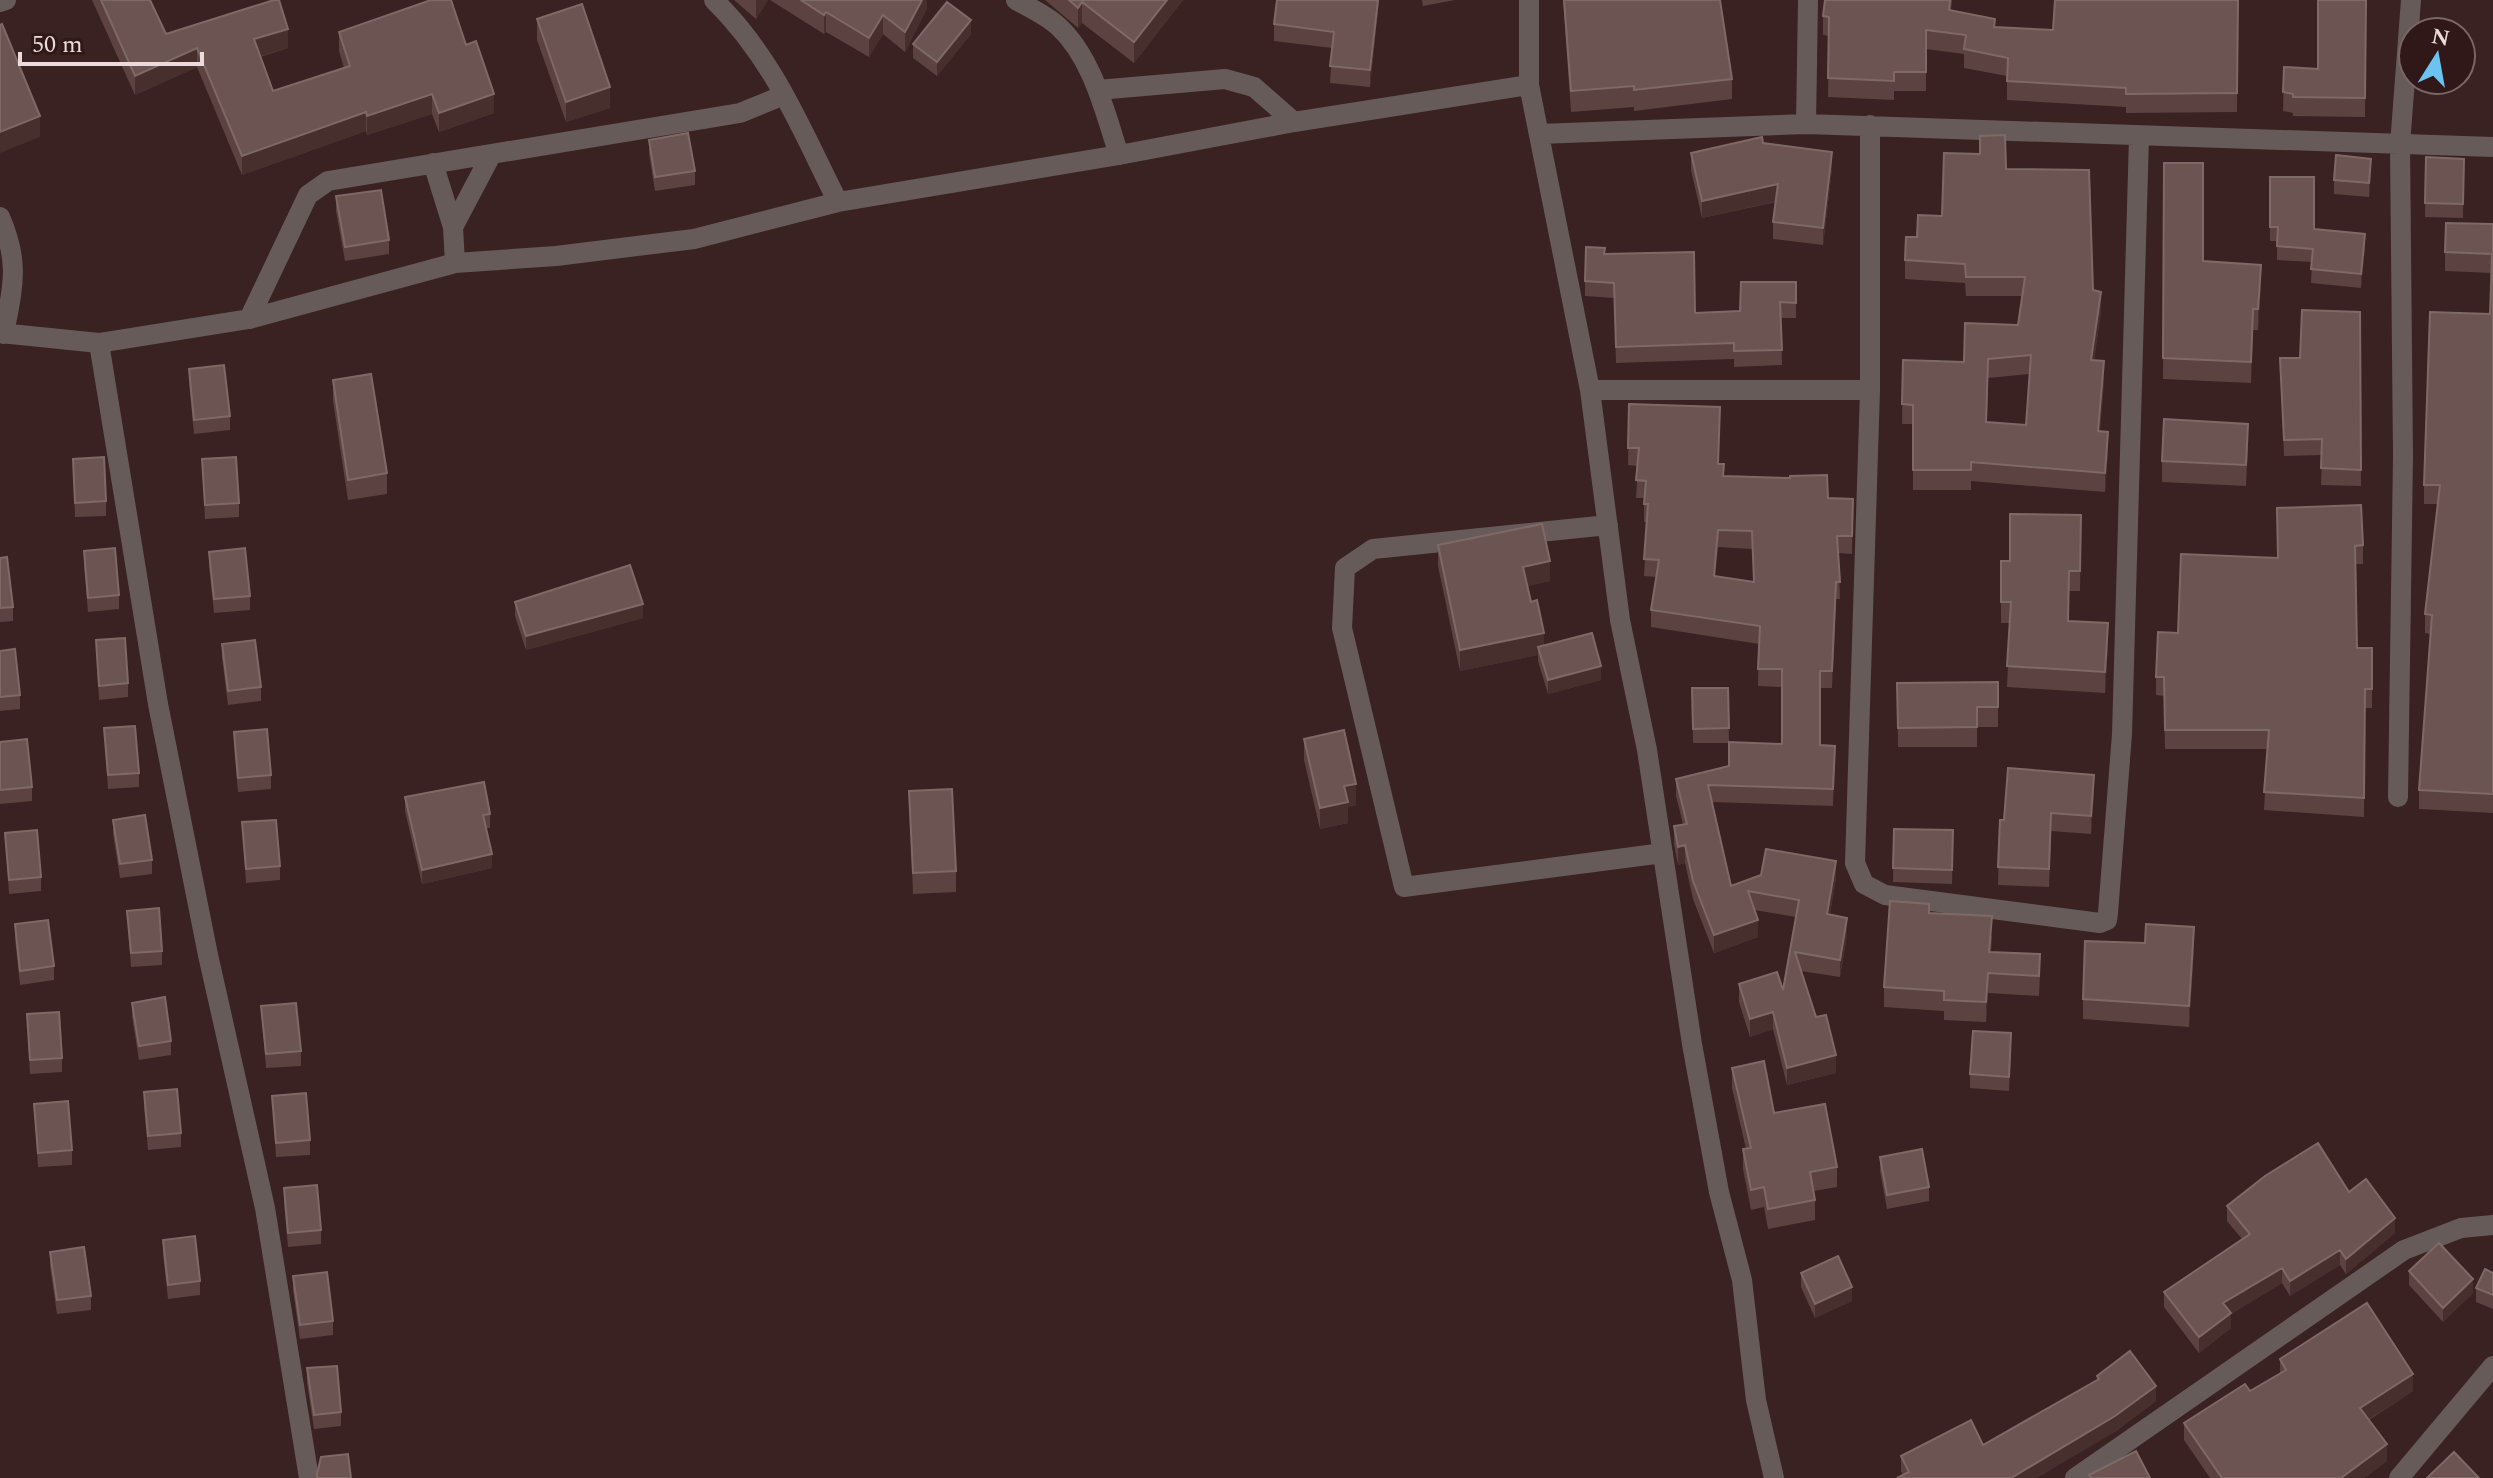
<svg xmlns="http://www.w3.org/2000/svg" width="2493" height="1478" font-family="Spectral,serif">
<style>
.lines{fill:none;stroke-linecap:round;stroke-linejoin:round}
.minor{stroke:#675b5a;stroke-width:20}
.wall{fill:#5c4341;fill-rule:evenodd}
.shaded-wall{fill:#472f2e}
.building{fill:#6b5452;stroke:#7f6967;stroke-width:2;fill-rule:evenodd}
</style>
<rect width="100%" height="100%" fill="#392221"/>
<g class="lines">
<path class="minor" d="M714,0C774,59 800,127 838,202
M1016,0C1030,8 1046,15 1058,26C1093,58 1105,113 1119,155
M1529,0V85L1590,390L1620,620L1647,750L1692,1044L1719,1192L1742,1280L1756,1400L1774,1478
M0,2L6,0
M1098,90L1225,79L1254,87L1294,122
M1806,124L2493,147
M1870,125V390L1855,863L1864,884L1885,895L2100,923L2107,920L2108,913L2122,734L2139,137
M1539,134L1806,124L1808,0
M433,163L453,227L455,263
M0,217C20,263 13,286 4,334
M453,227L490,157
M249,319L308,195L328,181L740,113L784,95
M0,333L99,343L249,319L455,263L556,256L694,239L838,202L1119,155L1294,122L1529,85
M99,343L158,704L208,955L265,1208L309,1478
M1590,390H1870
M1608,525L1373,549L1345,568L1342,628L1404,887L1663,853
M2398,797L2403,456L2400,145L2411,0
M2075,1478L2404,1250L2461,1228L2493,1225
M2399,1478L2493,1366"/>
</g>
<path class="wall" d="M92,0H150L166,34L288,48L260,57L273,91L344,68L339,51V32L466,45L494,113L439,132L432,114L367,135L366,131L242,175L197,67L135,95Z
M734,0H768L756,19Z
M770,0H927V8L905,52L883,34L869,57L826,32L824,34Z
M1045,0H1183L1134,63L1082,23L1078,28Z
M1379,0L1370,87L1330,83L1332,48L1274,41V24Z
M1422,0H1455L1423,6Z
M1563,0L1732,79V99L1634,111V107L1571,112Z
M1825,0H1952L1951,10L1995,27L2053,30L2238,0L2237,112L2126,113V107L2007,100V76L1964,68V54L1926,49V91H1894V100L1828,97L1829,36L1823,35V16Z
M2366,0L2365,117L2293,116V113L2283,111L2284,67L2318,69Z
M537,19L610,108L566,122L537,40Z
M971,34L937,76L913,58V44Z
M649,140L695,171V185L655,191L649,154Z
M1763,143L1832,169L1823,245L1773,239V222L1776,202L1702,218L1691,170V153Z
M2426,157L2464,159L2463,218L2425,217Z
M2164,163L2203,261L2261,286L2258,330H2253L2251,383L2163,379Z
M2006,169L2093,290L2101,311L2094,361L2104,381L2100,431L2108,451L2105,492L1971,481V490H1913V424H1902L1903,360L1964,362L2018,325L2022,296H1966L1965,283L1905,279V260L1917,237L1942,216ZM2029,374L2026,425L1987,422L1988,378Z
M2371,173L2369,197L2334,194V180Z
M2270,177L2314,229L2365,248L2361,288L2311,283L2312,262L2277,260V241H2270Z
M336,196L389,240V254L345,261L336,211Z
M2493,224V813L2419,809V790L2431,634L2425,633V614L2438,504H2424V485L2490,314L2492,273L2445,271V252Z
M1605,254L1695,313L1740,311L1796,282V318H1781L1782,365L1734,367V359L1616,363L1614,298L1585,296V281Z
M2360,312L2361,486L2321,485L2322,455L2284,456L2280,358H2300Z
M189,369L230,416V430L194,434L189,383Z
M333,380L387,473V494L348,500L333,401Z
M1629,404L1719,464L1724,476L1828,498L1853,499L1852,554L1838,553L1840,599H1836L1832,688H1820V745L1835,746L1833,806L1712,802L1731,886L1836,878L1830,914L1847,935L1840,977L1801,971L1836,1073L1787,1085L1773,1029L1750,1037L1739,1002V984L1783,990L1796,917L1754,910L1758,937L1714,953L1693,899L1685,863L1678,865L1674,844V826L1683,824L1676,796V779L1729,766L1782,744V687L1758,686L1759,644L1651,627V610L1657,577L1644,576L1647,522H1644V498H1636L1638,466L1628,465ZM1718,547L1752,549L1754,582L1715,576Z
M2248,444L2246,486L2162,482V461Z
M73,459L106,501V516L75,517Z
M202,459L239,503V517L205,519Z
M2277,508L2363,545V564H2356L2357,648H2372V708H2365L2364,817L2264,810L2267,749H2165L2164,696L2156,695V677L2178,633L2278,558Z
M2081,515L2080,591H2069V621L2108,644L2105,693L2007,687L2010,623H2001V561H2010Z
M1438,545L1550,581L1527,586L1531,602L1544,646L1601,680L1548,694L1538,661V655L1460,671L1438,566Z
M84,551L119,595V609L88,612L84,565Z
M209,552L250,596V610L214,613L209,566Z
M0,558L13,607V621L0,622Z
M515,602L643,618L526,650L515,616Z
M96,640L128,683V697L99,700Z
M222,644L261,687V701L228,705L222,658Z
M0,651L20,695V709L0,711Z
M1998,682V727H1977V747H1898L1897,683Z
M1692,688H1728L1729,743H1693Z
M104,728L139,773V787L108,789Z
M234,732L271,775V789L238,792L234,746Z
M1304,739L1356,805L1348,807V823L1320,829L1304,760Z
M0,742L32,787V801L0,804Z
M909,791L956,871V892L913,894Z
M2094,793L2091,834L2051,831L2049,887L1998,885L2000,820H2004Z
M405,797L490,814V828H486L492,868L422,884L405,811Z
M113,820L152,860V874L120,878L113,834Z
M242,822L280,866V880L246,883Z
M1894,829L1953,830L1952,884L1893,882Z
M5,833L41,877V891L9,894Z
M127,911L162,951V965L131,967Z
M1929,913L1992,936L1991,952L2040,974L2039,996L1988,993L1986,1022L1944,1020V1011L1884,1007V987Z
M15,924L54,966V980L20,985L15,938Z
M2194,948L2189,1027L2083,1019V999Z
M132,1003L171,1041V1055L139,1060L132,1017Z
M261,1006L301,1051V1066L266,1068Z
M27,1014L62,1058V1072L30,1074Z
M2011,1048L2009,1091L1970,1088V1074Z
M1732,1068L1774,1113L1837,1167V1187L1814,1191L1815,1200V1220L1768,1229L1764,1207L1751,1210L1743,1169V1149H1746L1732,1088Z
M144,1092L181,1133V1147L148,1150L144,1106Z
M272,1096L310,1140V1155L276,1157Z
M34,1104L72,1150V1165L38,1167Z
M1880,1157L1929,1187V1201L1887,1209L1880,1171Z
M284,1188L321,1230V1244L288,1247L284,1202Z
M2349,1192L2395,1233L2346,1274L2340,1265L2290,1296L2282,1283L2231,1314V1328L2199,1353L2164,1307V1292L2242,1239L2227,1221V1206Z
M163,1240L200,1281V1295L168,1299L163,1254Z
M50,1252L91,1296V1310L57,1314L50,1266Z
M2409,1271L2473,1293L2443,1322L2409,1285Z
M1801,1273L1852,1301L1815,1318L1801,1287Z
M2493,1273V1309L2476,1302V1288Z
M293,1276L333,1321V1335L300,1339L293,1290Z
M2280,1359L2413,1391L2369,1420L2387,1461L2364,1478H2210L2184,1440V1423L2250,1391L2280,1374Z
M307,1368L341,1412V1426L314,1429L307,1383Z
M2097,1376L2156,1401L2115,1432L1903,1475L1901,1471V1456L1983,1445L2097,1380Z"/>
<path class="shaded-wall" d="M756,0H768L756,19Z
M922,0H927V8L905,52V32Z
M1167,0H1183L1134,63V42Z
M1378,0H1379L1370,87V70Z
M1082,2V23L1078,28V8Z
M826,12V32L824,34V15Z
M883,15V34L869,57V38Z
M971,20V34L937,76V62Z
M288,29V48L254,58V39Z
M197,48V67L135,95V76Z
M610,87V108L566,122V102Z
M432,94V114L367,135V116Z
M494,94V113L439,132V113Z
M366,112V131L242,175V156Z
M40,116V137L0,153V132Z
M1832,152V169L1823,245V228Z
M2371,159V173L2369,197V183Z
M1778,184V201L1702,218V201Z
M2365,234V248L2361,288V274Z
M2261,265V286L2258,330V309Z
M2101,292V311L2091,380V360Z
M2253,309V330L2251,383V362Z
M2104,361V381L2098,450V431Z
M2108,432V451L2105,492V473Z
M1718,530V547L1714,594V576Z
M1550,561V581L1523,587V567Z
M1836,582V599L1832,688V671Z
M643,604V618L526,650V636Z
M2108,623V644L2105,693V672Z
M1544,633V654L1538,647V655L1460,671V650Z
M1601,666V680L1548,694V680Z
M2094,775V793L2091,834V816Z
M1356,784V805L1348,807V823L1320,829V808L1344,786Z
M1685,845V863L1678,865V847Z
M492,854V868L422,884V870Z
M1836,861V878L1827,931V914Z
M1847,918V935L1840,977V960Z
M1758,920V937L1714,953V935Z
M2194,927V948L2189,1027V1006Z
M1988,973V993L1986,1022V1002Z
M1773,1012V1029L1750,1037V1019Z
M1836,1055V1073L1787,1085V1068Z
M2395,1218V1233L2346,1274V1259Z
M2340,1250V1265L2290,1296V1281Z
M2282,1268V1283L2231,1314V1328L2199,1353V1337L2223,1303Z
M2473,1279V1293L2443,1322V1308Z
M1852,1287V1301L1815,1318V1304Z
M2413,1374V1391L2360,1425V1408Z
M2156,1386V1401L2115,1432L2037,1478H2011Z
M2387,1444V1461L2364,1478H2341Z"/>
<path class="building" d="M101,0H150L166,34L274,0H279L288,29L254,39L273,91L350,66L339,32L431,0H451L466,45L476,41L494,94L439,113L432,94L367,116L366,112L242,156L197,48L135,76Z
M801,0H922L905,32L883,15L869,38L826,12L824,15Z
M1069,0H1167L1134,42L1082,2L1078,8Z
M1277,0H1378L1370,70L1330,66L1334,32L1274,24Z
M1564,0H1720L1732,79L1634,90V86L1571,91Z
M1825,0H1950L1949,10L1995,19L1994,27L2053,30L2055,0H2238L2237,93L2126,94V88L2007,81L2008,58L1964,49L1966,35L1926,30V72H1894V81L1828,78L1829,17L1823,16Z
M2318,0H2366L2365,98L2293,97V94L2283,92L2284,67L2318,69Z
M947,2L971,20L937,62L913,44Z
M582,4L610,87L566,102L537,19Z
M2,24L40,116L0,132V25Z
M688,133L695,171L655,177L649,140Z
M2005,135L2006,169L2089,170L2093,290L2101,292L2091,360L2104,361L2098,431L2108,432L2105,473L1971,462V470H1913V405L1902,404L1903,360L1964,362L1965,323L2018,325L2025,277H1966L1965,264L1905,260L1906,237H1917L1918,215L1942,216L1944,153L1980,154V136ZM2031,355L2026,425L1986,422L1988,359Z
M1762,137L1763,143L1832,152L1823,228L1773,222L1778,184L1702,201L1691,153Z
M2336,155L2371,159L2369,183L2334,180Z
M2426,157L2464,159L2463,204L2425,203Z
M2164,163H2203V261L2261,265L2258,309H2253L2251,362L2163,358Z
M2270,177H2314V229L2365,234L2361,274L2311,269L2313,249L2277,246L2278,227H2270Z
M381,190L389,240L345,247L336,196Z
M2446,223L2493,224V794L2419,790L2432,615L2425,614L2440,485H2424L2430,312L2490,314L2492,254L2445,252Z
M1586,247L1605,248L1604,254L1694,252L1695,313L1740,311L1741,282H1796V303L1780,302L1782,350L1734,351V343L1616,347L1614,283L1585,281Z
M2302,310L2360,312L2361,470L2321,468L2322,439L2284,440L2280,358H2300Z
M224,365L230,416L194,420L189,369Z
M371,374L387,473L348,480L333,380Z
M1629,404L1720,407L1718,464H1724L1723,476L1790,478V476L1827,475L1828,498L1853,499L1852,536H1837L1840,582H1836L1832,671H1820V745L1835,746L1833,789L1708,785L1731,886L1761,875L1766,849L1836,861L1827,914L1847,918L1840,960L1795,952L1816,1017L1826,1015L1836,1055L1787,1068L1773,1012L1750,1019L1739,984L1777,972L1783,990L1799,900L1748,891L1758,920L1714,935L1693,881L1685,845L1678,847L1674,826L1687,824L1676,779L1729,766V742L1782,744V669H1758L1760,626L1651,610L1659,560L1644,559L1648,504H1644L1646,481L1636,480L1639,448H1628ZM1718,530L1752,531L1754,582L1714,576Z
M2164,419L2248,424L2246,465L2162,461Z
M104,457L106,501L75,503L73,459Z
M236,457L239,503L205,505L202,459Z
M2361,505L2363,545L2355,546L2357,648H2372V689H2365L2364,798L2264,792L2269,730H2165L2164,677H2156L2158,632L2178,633L2181,554L2278,558L2277,508Z
M2010,514L2081,515L2080,571H2069L2068,621L2108,623L2105,672L2007,666L2011,602H2001V561H2010Z
M1542,524L1550,561L1523,567L1531,602L1537,600L1544,633L1460,650L1438,545Z
M115,548L119,595L88,598L84,551Z
M245,548L250,596L214,599L209,552Z
M7,557L13,607L0,608V558Z
M630,565L643,604L526,636L515,602Z
M1592,633L1601,666L1548,680L1538,647Z
M125,638L128,683L99,686L96,640Z
M255,640L261,687L228,691L222,644Z
M15,649L20,695L0,697V651Z
M1998,682V707H1977V727L1898,728L1897,683Z
M1692,688H1728L1729,728L1693,729Z
M135,726L139,773L108,775L104,728Z
M267,729L271,775L238,778L234,732Z
M1344,730L1356,784L1344,786L1348,802L1320,808L1304,739Z
M27,739L32,787L0,790V742Z
M2008,768L2094,775L2091,816L2051,813L2049,869L1998,867L2000,820H2004Z
M484,782L490,814L483,815L492,854L422,870L405,797Z
M952,789L956,871L913,873L909,791Z
M145,815L152,860L120,864L113,820Z
M276,820L280,866L246,869L242,822Z
M1894,829L1953,830L1952,870L1893,868Z
M37,830L41,877L9,880L5,833Z
M1890,901L1929,904V913L1992,916L1989,952L2040,954L2039,976L1988,973L1986,1002L1944,1000V991L1884,987Z
M159,908L162,951L131,953L127,911Z
M48,920L54,966L20,971L15,924Z
M2146,924L2194,927L2189,1006L2083,999L2085,941L2145,943Z
M165,997L171,1041L139,1046L132,1003Z
M296,1003L301,1051L266,1054L261,1006Z
M59,1012L62,1058L30,1060L27,1014Z
M1973,1031L2011,1033L2009,1077L1970,1074Z
M1764,1061L1774,1113L1825,1104L1837,1167L1810,1172L1815,1200L1768,1209L1764,1187L1751,1190L1743,1149L1751,1148L1732,1068Z
M177,1089L181,1133L148,1136L144,1092Z
M306,1093L310,1140L276,1143L272,1096Z
M68,1101L72,1150L38,1153L34,1104Z
M2318,1143L2349,1192L2366,1179L2395,1218L2346,1259L2340,1250L2290,1281L2282,1268L2223,1303L2231,1313L2199,1337L2164,1292L2250,1234L2227,1206L2265,1176Z
M1922,1149L1929,1187L1887,1195L1880,1157Z
M317,1185L321,1230L288,1233L284,1188Z
M195,1236L200,1281L168,1285L163,1240Z
M2439,1243L2473,1279L2443,1308L2409,1271Z
M84,1247L91,1296L57,1300L50,1252Z
M1838,1256L1852,1287L1815,1304L1801,1273Z
M2485,1269L2493,1273V1295L2476,1288Z
M327,1272L333,1321L300,1325L293,1276Z
M2367,1303L2413,1374L2360,1408L2387,1444L2341,1478H2222L2184,1423L2245,1384L2250,1391L2286,1370L2280,1359Z
M2130,1351L2156,1386L2115,1416L2011,1478H1897L1909,1472L1901,1456L1971,1420L1983,1445L2099,1379L2097,1376Z
M337,1366L341,1412L314,1415L307,1368Z
M2136,1451L2150,1478H2091L2089,1475Z
M2454,1452L2479,1478H2427Z
M348,1454L351,1478H317V1474L321,1457Z"/>
<g transform="translate(2437 56) rotate(11)"><circle r="38" fill="#2f1817" stroke="#7a6665" stroke-width="2"/>
<path d="M0-6L14 30L0 20L-14 30Z" fill="#6bc3f2"/>
<text y="-12" font-size="22" font-weight="bold" text-anchor="middle" fill="#eadad9">N</text>
</g>
<path d="M20 52v12h182v-12" fill="none" stroke="#eadad9" stroke-width="4"/>
<text x="32" y="52" font-size="24" fill="#eadad9" stroke="#2f1817" stroke-width="6" paint-order="stroke">50 m</text>
</svg>
